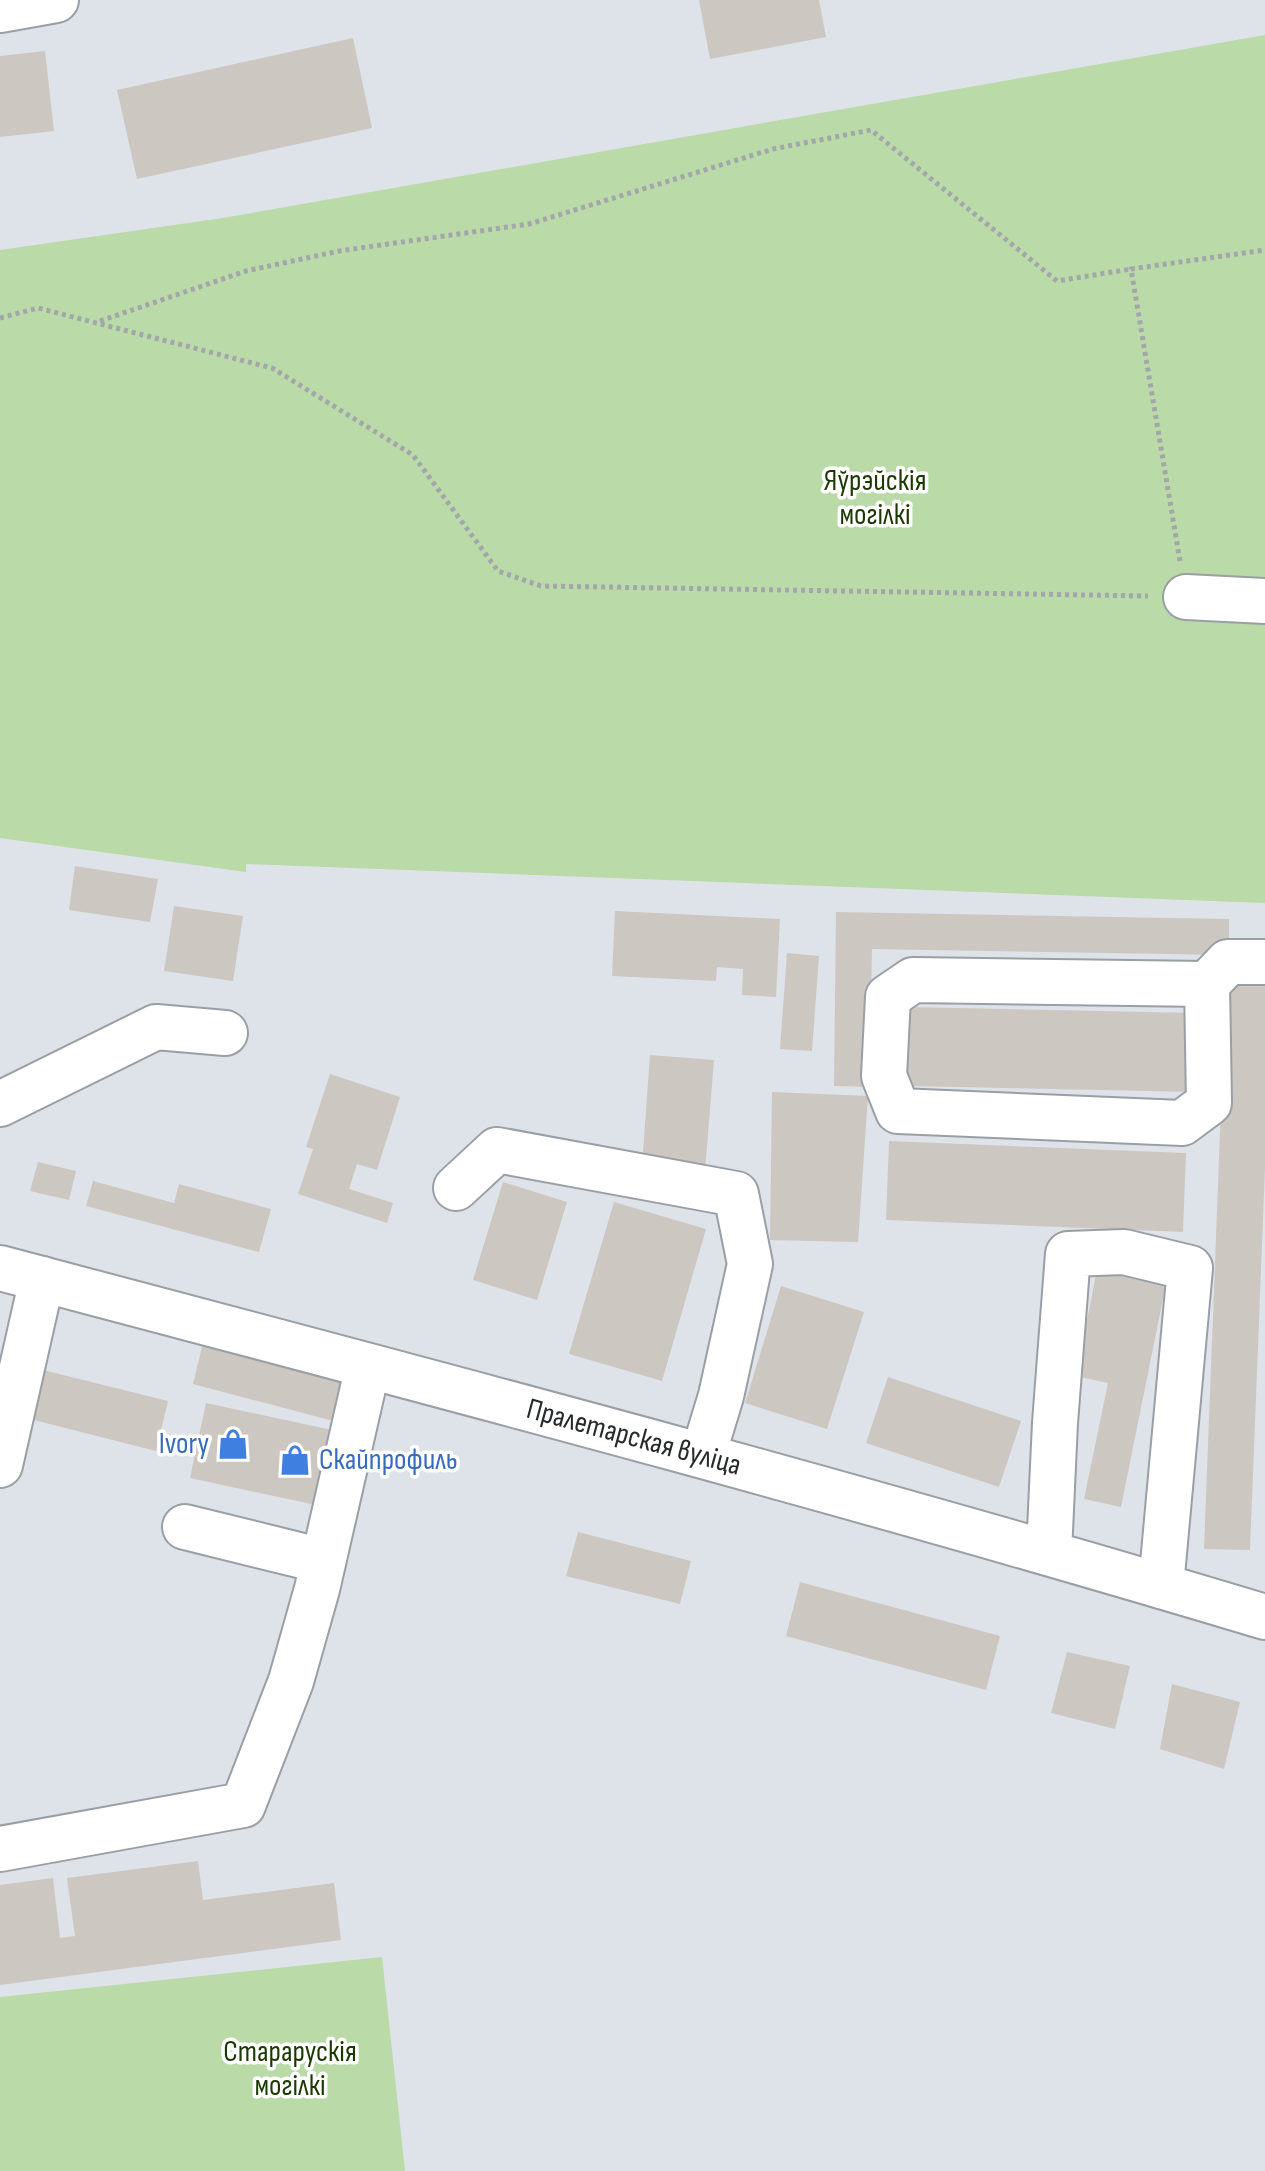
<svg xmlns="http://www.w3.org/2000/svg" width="1265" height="2171" font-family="'Sofia Sans Condensed',sans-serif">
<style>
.green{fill:#badaa7}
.building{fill:#cdc7c2}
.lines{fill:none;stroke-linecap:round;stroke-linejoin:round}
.minor-casing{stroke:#999fa4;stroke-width:48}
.path{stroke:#a2a7ab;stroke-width:5;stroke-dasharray:4 4;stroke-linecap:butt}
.minor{stroke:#fff;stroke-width:44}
.labels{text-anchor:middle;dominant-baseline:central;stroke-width:7;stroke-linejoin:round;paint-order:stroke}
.park-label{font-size:30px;fill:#1b3a00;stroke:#fff}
.street-label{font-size:30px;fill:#27292b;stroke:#fff}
.shop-label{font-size:30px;fill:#366cbe;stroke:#fff;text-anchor:end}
</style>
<rect width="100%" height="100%" fill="#dde3e8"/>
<path class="green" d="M1265,35V903L246,864V872L0,838V250L223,218Z
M382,1957L405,2171H0V1997Z"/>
<path class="building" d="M699,0H819L826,37L710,59Z
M353,38L372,128L137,179L117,90Z
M45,51L54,131L0,137V56Z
M75,866L158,879L150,922L69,910Z
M174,906L243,916L233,981L164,971Z
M615,911L780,919L776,997L742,995L743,969L717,967L716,981L612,976Z
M836,912L1229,919V955L872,949L869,1087L834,1086Z
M787,953L819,956L812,1051L780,1049Z
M1226,977L1265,979V1168L1250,1550L1204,1549Z
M907,1007L1196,1013L1195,1092L905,1086Z
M650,1055L714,1060L705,1171L642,1166Z
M330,1074L400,1097L377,1170L357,1164L349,1189L393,1203L387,1223L298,1194L313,1149L306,1147Z
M772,1092L868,1096L858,1242L770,1240Z
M889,1141L1186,1153L1183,1232L886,1220Z
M38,1162L76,1171L69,1200L30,1191Z
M93,1181L174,1203L179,1184L271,1209L259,1252L86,1206Z
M503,1182L567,1202L537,1300L473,1280Z
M614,1202L706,1229L662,1381L569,1354Z
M1097,1270L1166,1284L1121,1507L1084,1499L1108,1383L1076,1376Z
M781,1286L864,1312L827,1429L745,1403Z
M203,1343L347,1380L337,1422L193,1384Z
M35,1368L168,1401L156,1451L22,1417Z
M888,1377L1021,1421L999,1487L866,1443Z
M206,1403L332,1430L316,1505L190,1478Z
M578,1532L691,1561L680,1604L566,1576Z
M800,1582L1000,1636L986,1690L786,1636Z
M1067,1652L1130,1666L1115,1729L1051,1713Z
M1172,1684L1240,1702L1224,1769L1160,1749Z
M198,1861L203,1900L334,1883L341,1940L0,1985V1885L53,1878L60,1938L75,1936L67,1878Z"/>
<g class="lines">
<defs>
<g id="minor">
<path d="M0,10L56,0"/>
<path d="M1186,597L1265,601"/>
<path d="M1207,984L913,980L888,997L884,1076L898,1111L1182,1123L1209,1103L1207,984L1228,962H1265"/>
<path d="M0,1104L156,1027L225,1033"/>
<path d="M456,1188L497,1150L736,1194L750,1264L721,1396L703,1455"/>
<path id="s1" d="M0,1268C423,1380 846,1491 1265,1617"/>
<path d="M0,1465L42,1279"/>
<path d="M185,1527L323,1561"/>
<path d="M1049,1552L1055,1423L1068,1254L1124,1252L1190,1268L1161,1586"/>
<path d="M0,1849L243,1805L291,1681L317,1589L368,1366"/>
</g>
</defs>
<use href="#minor" class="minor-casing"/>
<path class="path" d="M0,318L38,308L272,368L413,455L498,571L541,586L1148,596
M100,321L246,271L339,251L529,224L773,149L871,130L1057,281L1131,269
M1180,561L1131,269L1265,250"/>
<use href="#minor" class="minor"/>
</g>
<defs>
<symbol id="shop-bare" viewBox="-9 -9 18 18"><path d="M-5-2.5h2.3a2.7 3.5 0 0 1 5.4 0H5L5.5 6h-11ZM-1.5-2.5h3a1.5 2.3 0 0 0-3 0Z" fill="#3f7fe0" stroke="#fff" stroke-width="2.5" paint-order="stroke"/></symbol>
</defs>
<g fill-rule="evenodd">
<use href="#shop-bare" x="211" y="1422" width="44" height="44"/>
<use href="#shop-bare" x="273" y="1438" width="44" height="44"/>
</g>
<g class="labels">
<g class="park-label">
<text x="875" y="481">Яўрэйскія<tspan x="875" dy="34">могілкі</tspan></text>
<text x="290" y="2052">Старарускія<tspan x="290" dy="34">могілкі</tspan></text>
</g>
<g class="street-label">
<text stroke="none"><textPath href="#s1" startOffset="656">Пралетарская вуліца</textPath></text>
</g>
<g class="shop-label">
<text x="209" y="1444">Ivory</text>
<text x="319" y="1460" text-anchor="start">Скайпрофиль</text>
</g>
</g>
</svg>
